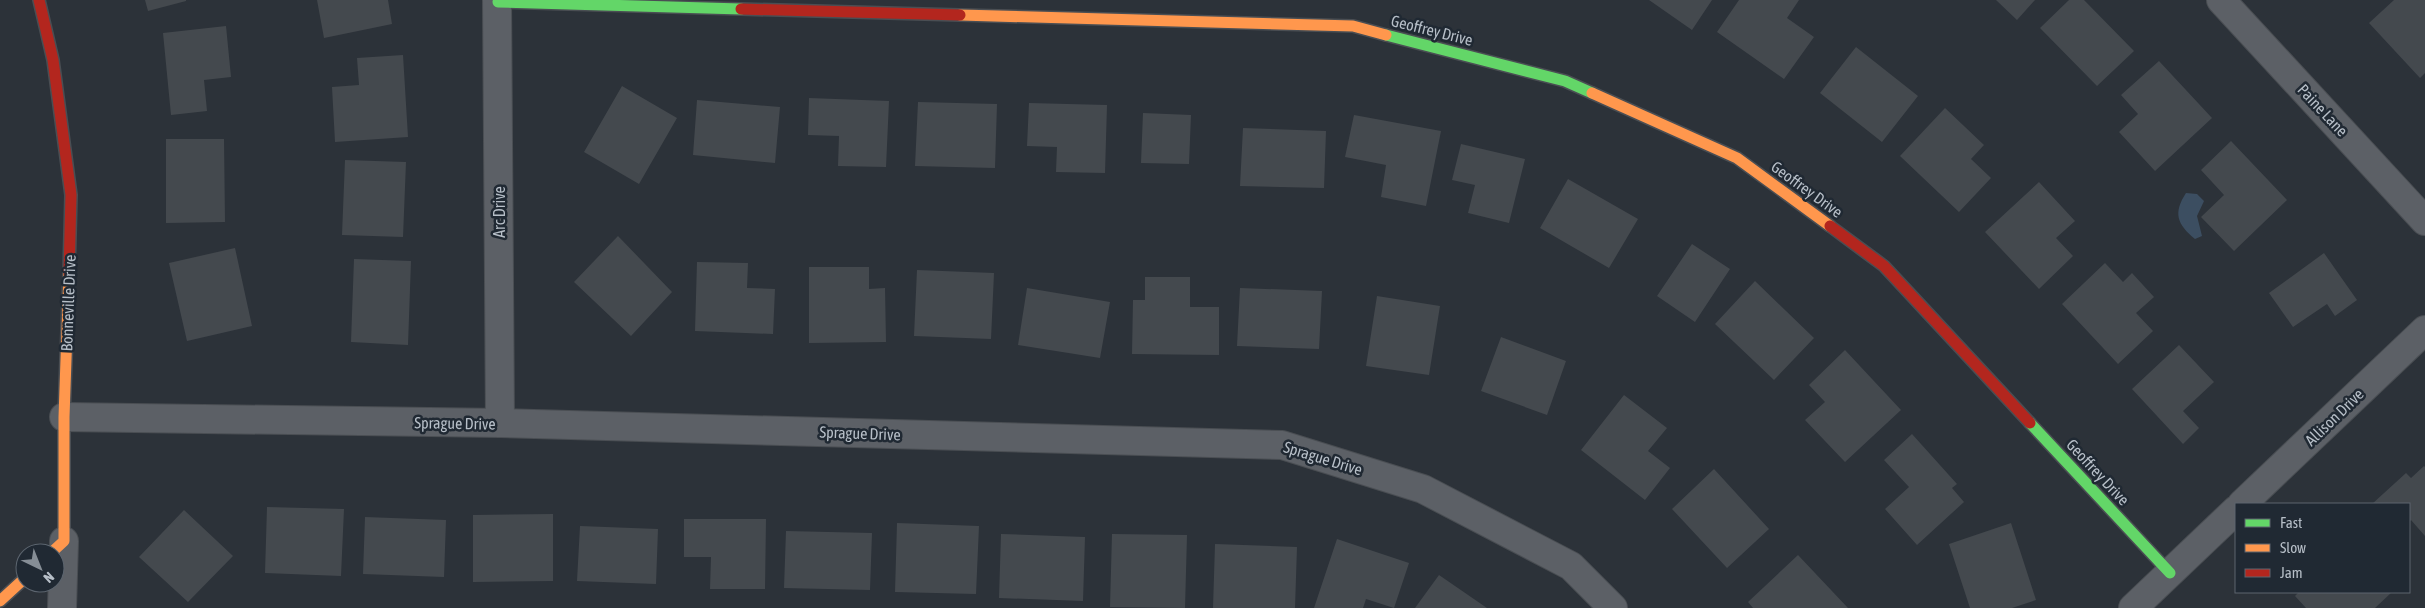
<svg xmlns="http://www.w3.org/2000/svg" width="2425" height="608" font-family="'Asap Condensed',sans-serif">
<style>
.water{fill:#3c4e61}
.building{fill:#44494e}
.lines{fill:none;stroke-linecap:round;stroke-linejoin:round}
.street-casing{stroke:#4a4e53;stroke-width:30}
.fast-casing{stroke:#4a4e53;stroke-width:14}
.slow-casing{stroke:#4a4e53;stroke-width:14}
.jam-casing{stroke:#4a4e53;stroke-width:14}
.street{stroke:#5c6066;stroke-width:28}
.fast{stroke:#63d668;stroke-width:11}
.slow{stroke:#ff974d;stroke-width:11}
.jam{stroke:#b3261e;stroke-width:11}
.labels{text-anchor:middle;dominant-baseline:central;stroke-width:5;stroke-linejoin:round;paint-order:stroke}
.street-label{font-size:16px;fill:#b7bfc8;stroke:#202933}
</style>
<rect width="100%" height="100%" fill="#2c3239"/>
<path class="water" d="M2186,193L2197,194L2204,201L2197,216L2202,236L2195,239C2177,224 2173,213 2186,193Z"/>
<path class="building" d="M145,0H186V1L148,11Z
M317,0H388L392,24L324,38Z
M1649,0H1712L1692,30Z
M1739,0H1799L1787,18L1814,37L1784,79L1717,32Z
M1996,0H2035L2017,20Z
M2069,0H2084L2134,51L2097,86L2040,28Z
M2394,0H2425V73L2420,78L2369,23Z
M226,26L231,77L204,80L207,111L171,115L163,33Z
M1856,47L1918,96L1882,142L1820,93Z
M403,55L408,137L335,142L332,87L359,85L357,58Z
M2159,61L2212,118L2155,171L2119,132L2138,114L2121,95Z
M622,86L677,118L639,184L584,152Z
M809,98L889,101L886,167L838,166L839,136L808,135Z
M697,100L780,107L775,163L693,155Z
M918,102L997,104L995,168L915,166Z
M1029,103L1107,105L1105,173L1056,172L1057,147L1027,146Z
M1945,108L1984,145L1971,159L1991,178L1959,212L1900,156Z
M1143,113L1191,115L1189,164L1141,163Z
M1354,115L1441,131L1426,206L1381,197L1386,165L1345,157Z
M1243,128L1326,131L1324,188L1240,186Z
M166,139H224L225,222L166,223Z
M2231,141L2287,200L2234,251L2201,217L2224,195L2201,170Z
M1461,144L1525,159L1509,223L1468,213L1475,185L1452,180Z
M345,160L406,162L403,237L342,235Z
M1568,179L1638,219L1609,268L1540,228Z
M2039,182L2075,221L2056,238L2073,256L2039,289L1985,232Z
M618,236L672,292L631,336L574,282Z
M1692,244L1730,269L1695,322L1657,296Z
M235,248L252,326L187,341L169,263Z
M2324,253L2357,300L2335,316L2327,304L2293,327L2269,293Z
M354,259L411,261L408,345L351,342Z
M697,262L748,263L747,288L775,289L773,334L695,331Z
M2105,263L2123,282L2132,273L2154,297L2136,313L2153,331L2118,364L2062,304Z
M809,267H869V289L885,288L886,342L809,343Z
M917,270L994,273L991,339L914,336Z
M1145,277H1190V307H1219V355L1132,354L1133,300H1145Z
M1755,281L1814,338L1774,380L1715,324Z
M1027,288L1110,302L1100,358L1018,345Z
M1240,288L1322,291L1319,349L1237,346Z
M1377,296L1440,306L1429,375L1366,366Z
M1501,337L1566,361L1547,415L1481,391Z
M2179,345L2214,382L2183,411L2199,428L2183,444L2132,389Z
M1845,350L1901,410L1845,462L1805,420L1825,402L1809,385Z
M1624,395L1667,428L1648,451L1670,468L1645,500L1581,450Z
M1912,434L1957,484L1952,488L1964,502L1917,545L1885,509L1909,487L1884,460Z
M2424,466L2425,467V536L2411,520L2409,522V504H2372L2406,473L2411,478Z
M1714,469L1769,529L1727,568L1672,509Z
M267,507L344,509L341,576L265,573Z
M184,510L233,556L188,602L139,557Z
M553,514V581L473,582V515Z
M365,517L446,520L444,577L363,574Z
M684,519H766L765,589H710L711,557H684Z
M897,523L979,526L976,594L895,592Z
M2011,523L2036,600L2012,608H1970L1949,544Z
M580,526L658,529L656,584L577,581Z
M786,531L872,533L870,590L784,588Z
M1001,534L1085,537L1083,601L999,598Z
M1112,534L1187,535L1185,608L1110,607Z
M1337,539L1409,563L1394,608L1366,599L1363,608H1314Z
M1215,544L1297,547L1295,608H1213Z
M1798,555L1848,608H1753L1748,602Z
M1439,575L1487,608H1415Z
M2299,592H2392L2375,608H2306L2295,596Z"/>
<g class="lines">
<defs>
<path id="street" d="M497,0L500,423
M2221,0L2425,221
M64,417L500,423L1282,445L1423,489L1571,566L1613,608
M2242,504L2425,330
M62,608L64,541
M2133,608L2236,510"/>
<path id="fast" d="M498,2L741,9
M1386,35L1565,81L1592,93
M2030,423L2170,573"/>
<path id="slow" d="M960,15L1353,26L1386,35
M1592,93L1737,158L1830,226
M51,553L64,541V417L69,273
M0,601L25,578"/>
<path id="jam" d="M39,0L53,60L71,195L69,273
M741,9L960,15
M1830,226L1884,266L2030,423"/>
</defs>
<use href="#street" class="street-casing"/>
<use href="#fast" class="fast-casing"/>
<use href="#slow" class="slow-casing"/>
<use href="#jam" class="jam-casing"/>
<use href="#street" class="street"/>
<use href="#fast" class="fast"/>
<use href="#slow" class="slow"/>
<use href="#jam" class="jam"/>
</g>
<g class="labels">
<g class="street-label">
<text transform="translate(1432 30) rotate(14)">Geoffrey Drive</text>
<text transform="translate(2323 110) rotate(47)">Paine Lane</text>
<text transform="translate(1807 189) rotate(36)">Geoffrey Drive</text>
<text transform="translate(499 212) rotate(-90)">Arc Drive</text>
<text transform="translate(68 303) rotate(-88)">Bonneville Drive</text>
<text transform="translate(2334 417) rotate(-44)">Allison Drive</text>
<text transform="translate(455 423) rotate(1)">Sprague Drive</text>
<text transform="translate(860 433) rotate(2)">Sprague Drive</text>
<text transform="translate(1323 458) rotate(17)">Sprague Drive</text>
<text transform="translate(2098 472) rotate(47)">Geoffrey Drive</text>
</g>
</g>
<rect x="2235" y="503" width="175" height="90" fill="#202933" stroke="#5c656f"/>
<rect x="2245" y="519" width="25" height="8" fill="#63d668" stroke="#5c656f"/>
<text x="2280" y="528" font-size="15" fill="#b7bfc8">Fast</text>
<rect x="2245" y="544" width="25" height="8" fill="#ff974d" stroke="#5c656f"/>
<text x="2280" y="553" font-size="15" fill="#b7bfc8">Slow</text>
<rect x="2245" y="569" width="25" height="8" fill="#b3261e" stroke="#5c656f"/>
<text x="2280" y="578" font-size="15" fill="#b7bfc8">Jam</text>
<g transform="translate(40 568) rotate(137)"><circle r="24" fill="#202933" stroke="#5c656f"/>
<path d="M0-4L9 19L0 12L-9 19Z" fill="#868e96"/>
<text y="-8" font-size="14" font-weight="bold" text-anchor="middle" fill="#b7bfc8">N</text>
</g>
</svg>
